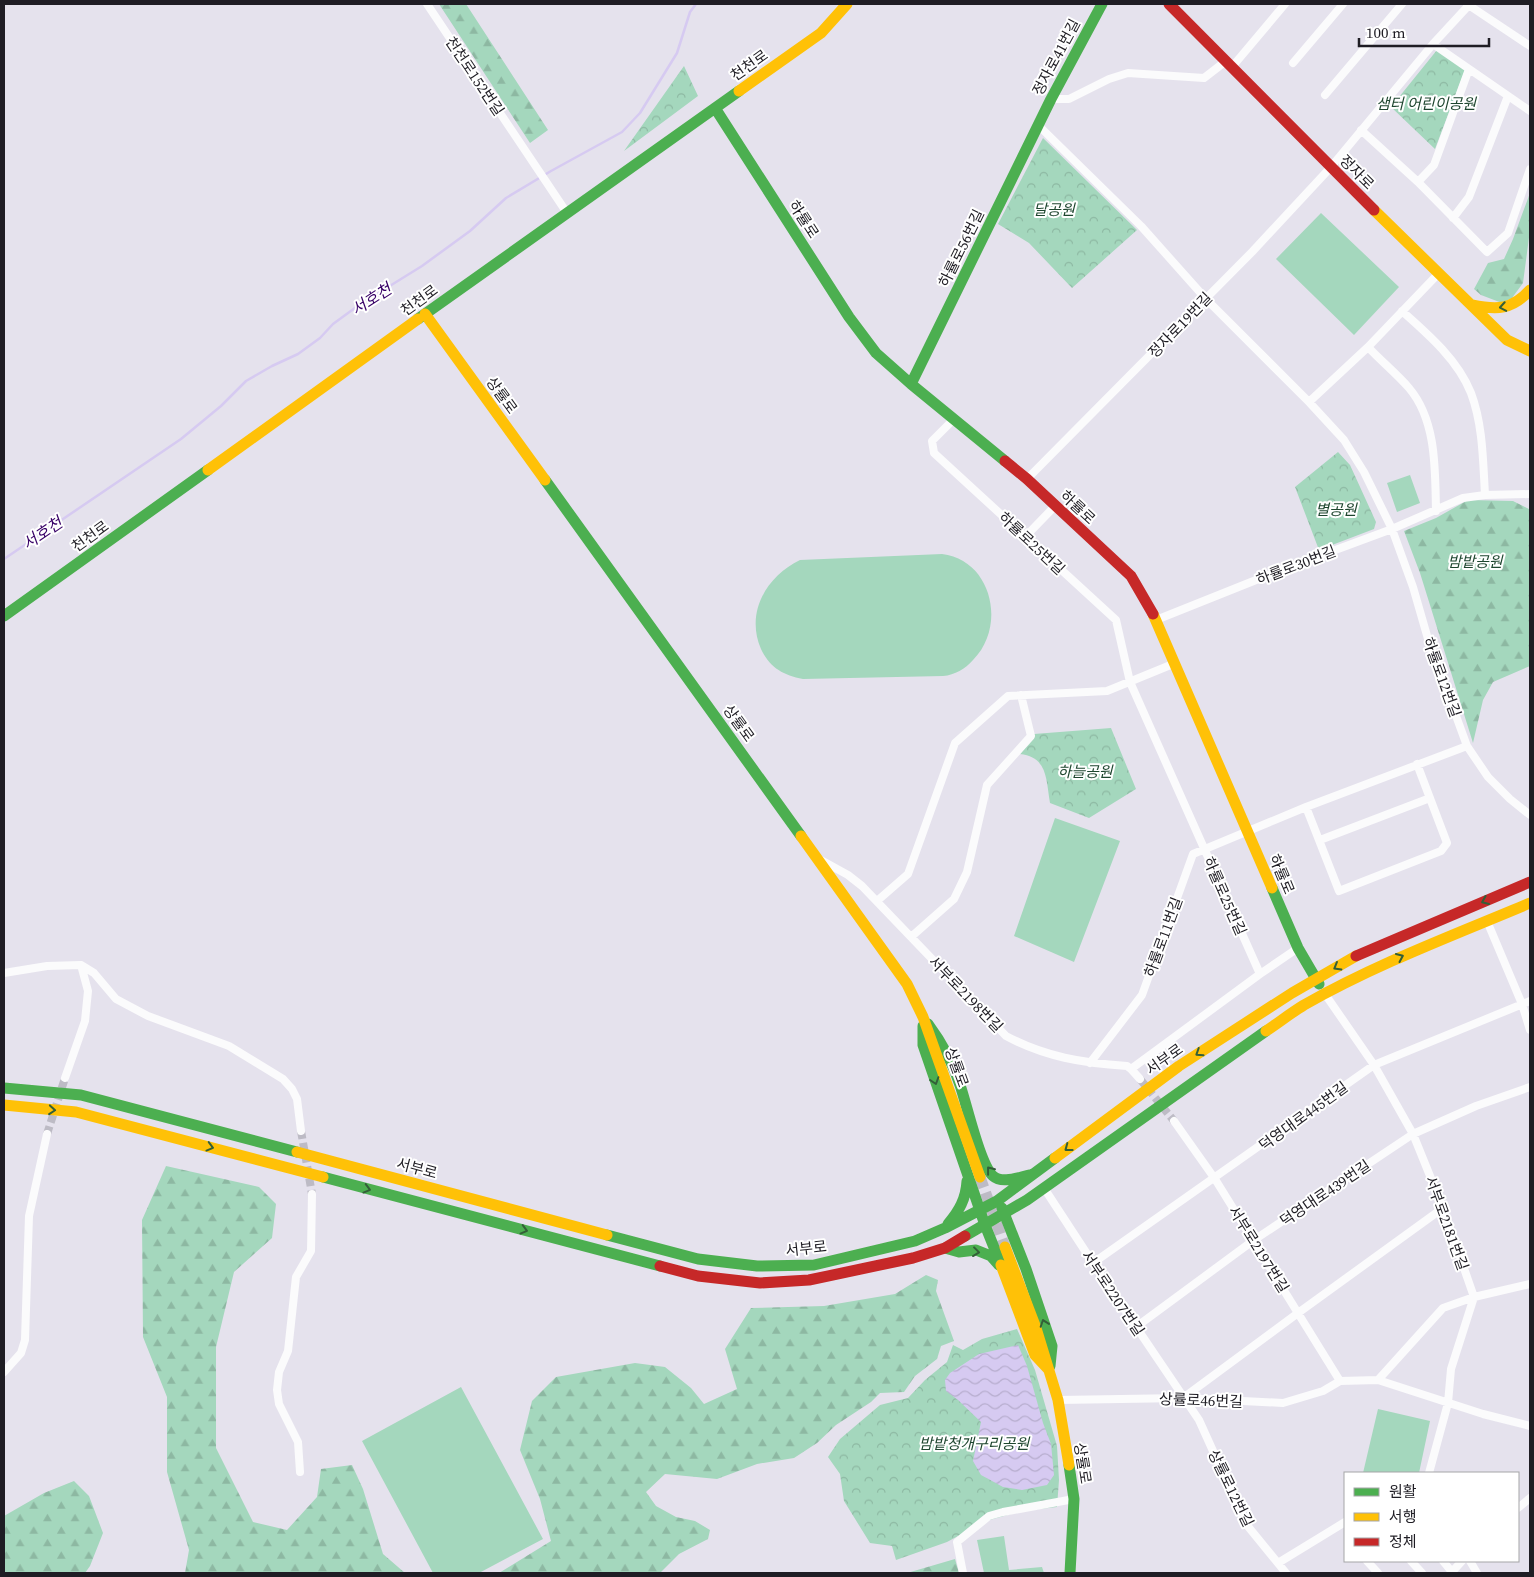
<svg xmlns="http://www.w3.org/2000/svg" width="1534" height="1577" font-family="'Source Serif 4','Noto Sans KR',serif">
<style>
.forest{fill:url(#forest-firs)}
.park{fill:url(#park-crowns)}
.garden{fill:#a4d7bd}
.water{fill:url(#water-waves)}
.lines{fill:none;stroke-linecap:round;stroke-linejoin:round}
.stream{stroke:#d6caf1;stroke-width:2.5}
.street-tunnel{stroke:#bdbbc5;stroke-width:8;stroke-dasharray:8 4;stroke-linecap:butt}
.secondary-tunnel{stroke:#bdbbc5;stroke-width:11;stroke-dasharray:11 5.5;stroke-linecap:butt}
.street{stroke:#fbfbfc;stroke-width:8}
.fast{stroke:#4caf50;stroke-width:11}
.slow{stroke:#ffc107;stroke-width:11}
.jam{stroke:#c62828;stroke-width:11}
.oneway{stroke:#335f38}
.labels{text-anchor:middle;dominant-baseline:central;stroke-width:4;stroke-linejoin:round;paint-order:stroke}
.street-label{font-size:15px;fill:#1f1d24;stroke:#fff}
.park-label{font-size:15px;font-style:italic;fill:#1e462f;stroke:#fff}
.water-label{font-size:16px;font-style:italic;fill:#370067;stroke:#fff}
</style>
<defs>
<pattern id="forest-firs" width="22" height="20" patternUnits="userSpaceOnUse" patternTransform="scale(1.25)"><rect width="22" height="20" fill="#a4d7bd"/><path d="M5 1l3.5 6h-7zM16 11l3.5 6h-7z" fill="#8db8a2"/></pattern>
<pattern id="park-crowns" width="20" height="18" patternUnits="userSpaceOnUse" patternTransform="scale(1.25)"><rect width="20" height="18" fill="#a4d7bd"/><path d="M2 6a3 3 0 1 1 6 0M12 15a3 3 0 1 1 6 0" fill="none" stroke="#8db8a2"/></pattern>
<pattern id="water-waves" width="16" height="10" patternUnits="userSpaceOnUse" patternTransform="scale(1.25)"><rect width="16" height="10" fill="#d6caf1"/><path d="M0 5q4-4 8 0t8 0" fill="none" stroke="#b7adce"/></pattern>
</defs>
<rect width="100%" height="100%" fill="#e5e2ed"/>
<path class="forest" d="M439,4H466L548,130L530,143Z
M1530,193V230L1523,283L1512,298L1502,303L1481,295L1474,289L1488,263L1504,259L1513,239Z
M1468,500L1513,501L1529,509L1530,515V666L1493,682L1483,700L1473,743L1420,573L1404,531L1436,518Z
M166,1166L259,1187L276,1204L272,1238L234,1272L216,1347V1448L253,1522L287,1530L317,1497L321,1469L352,1465L363,1489L383,1554L405,1573H185L189,1550L167,1472V1397L143,1337L142,1220Z
M926,1275L938,1280L936,1291L954,1341L941,1346L937,1359L915,1376L904,1392L880,1393L871,1402L836,1425L817,1443L794,1458L757,1464L717,1479L665,1474L646,1492L656,1506L676,1517L695,1521L710,1530L708,1539L679,1554L660,1573H499L551,1541L540,1499L520,1450L532,1401L556,1377L635,1363L665,1367L691,1388L704,1404L737,1389L725,1349L751,1308L824,1306L895,1294Z
M74,1481L89,1496L103,1533L90,1566L85,1573H4V1516L44,1493Z
M955,1559L959,1573H907Z"/>
<path class="park" d="M1437,50L1465,70L1435,149L1391,107Z
M684,66L698,96L624,151Z
M1043,138L1137,230L1072,288L1029,243L998,224Z
M1338,452L1350,465L1376,522L1374,529L1319,550L1295,487Z
M1111,728L1136,789L1089,818L1050,803C1046,780 1048,757 1020,754L1034,737V734Z
M1017,1329L1035,1370L1057,1446L1059,1480L1057,1507L1022,1511L986,1521L947,1542L896,1560L892,1546L870,1543L844,1501L840,1474L828,1457L840,1439L880,1405L908,1398L925,1380L947,1362L953,1345L963,1350L982,1339Z"/>
<path class="garden" d="M1321,213L1399,287L1354,335L1276,259Z
M1410,475L1420,503L1397,512L1387,483Z
M942,554C992,560 1007,626 973,660C965,669 955,675 943,676L803,679C783,675 770,668 761,649C745,612 767,576 800,560Z
M1055,818L1120,841L1074,962L1014,936Z
M461,1387L543,1539L479,1573H433L362,1441Z
M1378,1409L1430,1421L1419,1473H1363Z
M1004,1536L1009,1570L1042,1567L1044,1573H984L977,1540Z"/>
<path class="water" d="M1018,1345L1027,1366L1043,1423L1051,1444L1054,1475L1047,1485L1022,1490L1003,1487L981,1475L973,1461L981,1422L958,1400L946,1391L945,1380L950,1373L979,1354Z"/>
<g class="lines">
<path class="stream" d="M4,559L181,439L221,406L246,381L272,366L298,354L320,338L333,324L359,305L422,266L470,231L506,198L551,171L622,132L640,113L677,53L690,12L696,4"/>
<path class="street-tunnel" d="M1140,1079L1174,1121
M301,1131L312,1194
M47,1134L65,1078"/>
<path class="secondary-tunnel" d="M980,1177L1005,1247"/>
<path class="street" d="M427,4L567,213
M1467,4L1530,46
M1433,44L1530,111
M1293,63L1343,4
M1232,67L1285,4
M1325,95L1402,4
M1051,99H1069L1109,79L1128,73L1204,78L1226,61
M1039,126L1141,226L1206,299L1309,402L1344,440L1364,472L1392,529L1413,587L1428,639L1467,746L1488,777L1510,799L1530,815
M1361,130L1418,182L1487,252L1508,233L1530,169
M1418,182L1434,165L1469,69
M1453,218L1469,197L1508,96
M1402,311C1428,334 1458,360 1471,393C1483,425 1483,461 1485,495
M1368,347C1381,361 1397,374 1409,388C1437,421 1435,471 1436,511
M1309,402L1368,347L1438,274
M954,419L932,441L934,453L1116,620L1130,682L1260,974
M1027,479L1252,252L1331,167L1433,44L1469,5
M1025,537L1055,506
M1156,620L1276,572L1392,529L1463,498L1485,495L1530,494
M1306,807L1339,891L1441,851L1447,843L1417,764
M1320,840L1430,798
M819,859L848,875L862,886L1006,1036C1045,1057 1083,1063 1127,1066L1131,1069L1140,1079
M877,901L908,874L955,743L1008,696L1107,691L1173,664
M1487,921L1522,1004L1530,1030
M911,937L954,899L967,872L987,785L1031,736L1021,695
M4,973L47,966L81,965L94,973L116,999L148,1016L229,1046L283,1079L292,1089L297,1099L301,1131
M1325,994L1374,1065L1413,1134L1443,1208L1474,1297L1451,1369L1448,1403L1429,1473
M1090,1063L1142,995L1193,854L1306,807L1467,746
M1131,1069L1260,974L1298,948
M65,1078L85,1021L88,991L81,965
M1174,1121L1215,1179L1340,1381
M1044,1188L1093,1263L1199,1420L1246,1524L1286,1573
M1093,1263L1374,1065L1530,1001
M1136,1327L1254,1240L1413,1134L1476,1106L1530,1087
M4,1372L21,1353L25,1340L29,1216L47,1134
M1378,1380L1483,1414L1530,1426
M1340,1381L1378,1380L1443,1308L1474,1297L1530,1284
M1183,1398L1298,1313L1443,1208
M1058,1400L1183,1398L1283,1403L1323,1391L1340,1381
M300,1472L298,1442L279,1404L277,1390L279,1372L288,1351L296,1277L311,1251L312,1194
M1518,1508L1530,1498
M1367,1561L1378,1573
M1411,1561L1422,1573
M1443,1561L1452,1572
M1470,1561L1477,1573
M1278,1563L1345,1522
M963,1573L957,1542L989,1516L1003,1512L1074,1499
M1451,1573L1462,1561"/>
<path class="fast" d="M715,108L849,317L876,353L911,384L1005,461
M418,319L739,91
M911,384L1051,99L1102,4
M545,480L801,836
M4,616L208,470
M1272,888L1298,948L1319,984
M928,1024C942,1043 953,1063 960,1085C967,1105 980,1164 993,1176C1002,1184 1019,1177 1030,1175
M923,1026V1045L985,1225L1001,1265
M4,1088L81,1095L297,1152
M323,1177L660,1266
M1002,1208L1026,1269L1052,1346L1050,1366
M948,1224C959,1211 966,1199 967,1181
M607,1235L698,1259L757,1266L814,1265L915,1241L945,1228L997,1201L1055,1158
M965,1236L1027,1200L1266,1031
M945,1248L959,1252L976,1250L991,1256L999,1265
M1069,1465L1074,1499L1070,1573"/>
<path class="slow" d="M739,91L821,33L847,4
M1374,210L1507,340L1530,351
M1472,305C1497,310 1512,310 1530,290
M425,314L545,480
M208,470L418,319
M1153,614L1272,888
M801,836L907,984L923,1017L980,1177
M1266,1031C1278,1023 1291,1013 1304,1005C1376,964 1454,935 1530,903
M4,1105L76,1112L323,1177
M297,1152L607,1235
M1055,1158L1179,1066L1292,993L1356,956
M1005,1247L1036,1328L1058,1400L1069,1465
M1001,1265L1035,1355L1049,1370"/>
<path class="jam" d="M1169,4L1374,210
M1005,461L1027,479L1131,576L1153,614
M1356,956L1530,882
M660,1266L698,1276L760,1283L809,1280L913,1258L945,1248L965,1236"/>
</g>
<defs><path id="oneway-chevron" d="M-2-3.5L2.5 0L-2 3.5" fill="none" stroke-width="1.6" stroke-linecap="round" stroke-linejoin="round" transform="scale(1.25)"/></defs>
<g class="oneway">
<use href="#oneway-chevron" transform="translate(1503 307) rotate(170)"/>
<use href="#oneway-chevron" transform="translate(1485 901) rotate(157)"/>
<use href="#oneway-chevron" transform="translate(1400 957) rotate(-24)"/>
<use href="#oneway-chevron" transform="translate(1337 967) rotate(150)"/>
<use href="#oneway-chevron" transform="translate(1199 1053) rotate(147)"/>
<use href="#oneway-chevron" transform="translate(935 1081) rotate(72)"/>
<use href="#oneway-chevron" transform="translate(52 1110) rotate(5)"/>
<use href="#oneway-chevron" transform="translate(210 1147) rotate(15)"/>
<use href="#oneway-chevron" transform="translate(1068 1148) rotate(143)"/>
<use href="#oneway-chevron" transform="translate(990 1170) rotate(-128)"/>
<use href="#oneway-chevron" transform="translate(367 1189) rotate(15)"/>
<use href="#oneway-chevron" transform="translate(524 1230) rotate(15)"/>
<use href="#oneway-chevron" transform="translate(976 1252) rotate(7)"/>
<use href="#oneway-chevron" transform="translate(1044 1323) rotate(-109)"/>
</g>
<g class="labels">
<g class="street-label">
<text transform="translate(1056 57) rotate(-62)">정자로41번길</text>
<text transform="translate(749 65) rotate(-35)">천천로</text>
<text transform="translate(475 76) rotate(56)">천천로152번길</text>
<text transform="translate(1357 172) rotate(45)">정자로</text>
<text transform="translate(804 219) rotate(57)">하률로</text>
<text transform="translate(961 248) rotate(-64)">하률로56번길</text>
<text transform="translate(419 300) rotate(-36)">천천로</text>
<text transform="translate(1180 325) rotate(-46)">정자로19번길</text>
<text transform="translate(502 395) rotate(54)">상률로</text>
<text transform="translate(1078 507) rotate(43)">하률로</text>
<text transform="translate(90 536) rotate(-36)">천천로</text>
<text transform="translate(1032 543) rotate(43)">하률로25번길</text>
<text transform="translate(1296 565) rotate(-21)">하률로30번길</text>
<text transform="translate(1442 677) rotate(70)">하률로12번길</text>
<text transform="translate(739 723) rotate(54)">상률로</text>
<text transform="translate(1282 874) rotate(67)">하률로</text>
<text transform="translate(1225 896) rotate(66)">하률로25번길</text>
<text transform="translate(1163 937) rotate(-70)">하률로11번길</text>
<text transform="translate(966 994) rotate(46)">서부로2198번길</text>
<text transform="translate(1164 1059) rotate(-35)">서부로</text>
<text transform="translate(957 1067) rotate(70)">상률로</text>
<text transform="translate(1303 1116) rotate(-36)">덕영대로445번길</text>
<text transform="translate(417 1168) rotate(15)">서부로</text>
<text transform="translate(1325 1193) rotate(-34)">덕영대로439번길</text>
<text transform="translate(1447 1223) rotate(70)">서부로2181번길</text>
<text transform="translate(806 1248) rotate(-6)">서부로</text>
<text transform="translate(1259 1249) rotate(58)">서부로2197번길</text>
<text transform="translate(1113 1293) rotate(56)">서부로2207번길</text>
<text transform="translate(1201 1400) rotate(2)">상률로46번길</text>
<text transform="translate(1083 1463) rotate(81)">상률로</text>
<text transform="translate(1231 1488) rotate(64)">상률로12번길</text>
</g>
<g class="park-label">
<text x="1426" y="103">샘터 어린이공원</text>
<text x="1054" y="209">달공원</text>
<text x="1336" y="509">별공원</text>
<text x="1475" y="561">밤밭공원</text>
<text x="1085" y="771">하늘공원</text>
<text x="974" y="1443">밤밭청개구리공원</text>
</g>
<g class="water-label">
<text transform="translate(371 299) rotate(-33)">서호천</text>
<text transform="translate(42 533) rotate(-34)">서호천</text>
</g>
</g>
<rect width="1534" height="1577" fill="none" stroke="#1f1d24" stroke-width="10"/>
<rect x="1344" y="1472" width="175" height="90" fill="#ffffff" stroke="#a5a5a7"/>
<rect x="1354" y="1488" width="25" height="8" fill="#4caf50" stroke="#a5a5a7"/>
<text x="1389" y="1497" font-size="15" fill="#1f1d24">원활</text>
<rect x="1354" y="1513" width="25" height="8" fill="#ffc107" stroke="#a5a5a7"/>
<text x="1389" y="1522" font-size="15" fill="#1f1d24">서행</text>
<rect x="1354" y="1538" width="25" height="8" fill="#c62828" stroke="#a5a5a7"/>
<text x="1389" y="1547" font-size="15" fill="#1f1d24">정체</text>
<path d="M1359 38v8h130v-8" fill="none" stroke="#1f1d24" stroke-width="2.5"/>
<text x="1366" y="38" font-size="15" fill="#1f1d24" stroke="#ffffff" stroke-width="4" paint-order="stroke">100 m</text>
</svg>
